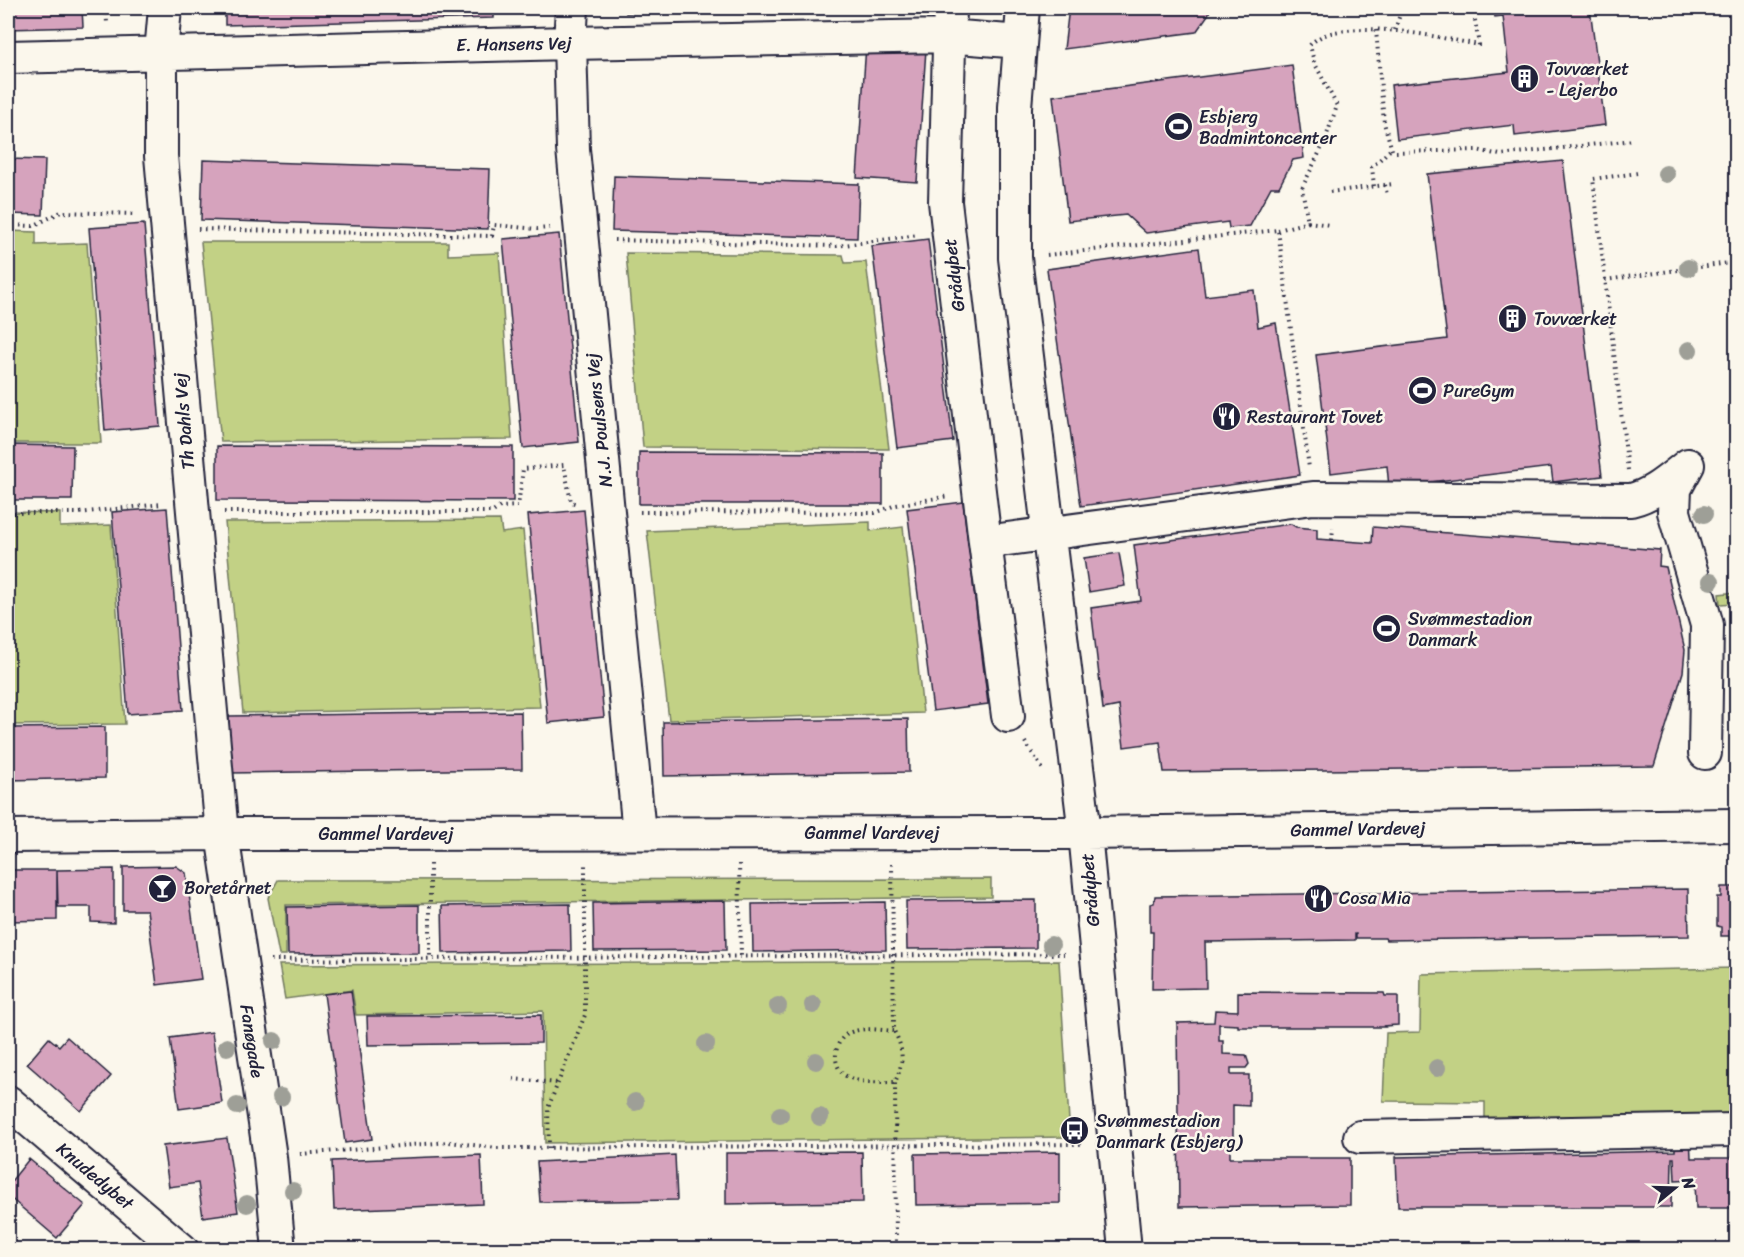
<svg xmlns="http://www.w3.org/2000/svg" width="1744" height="1257" font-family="Sriracha,sans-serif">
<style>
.green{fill:#c2d185;stroke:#727a60;stroke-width:1.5}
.building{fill:#d6a3bd;stroke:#22223b;stroke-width:1.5}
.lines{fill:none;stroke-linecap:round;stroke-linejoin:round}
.minor-casing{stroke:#22223b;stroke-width:36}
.path{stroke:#22223b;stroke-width:4;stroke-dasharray:1.5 4.5;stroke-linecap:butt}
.minor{stroke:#fbf7ec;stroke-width:32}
.tree{fill:#9e9f97}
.labels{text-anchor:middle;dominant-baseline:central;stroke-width:5;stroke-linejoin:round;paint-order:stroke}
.street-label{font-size:18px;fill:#22223b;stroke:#fbf7ec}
.poi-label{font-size:18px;fill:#22223b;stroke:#fbf7ec;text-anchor:start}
</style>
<rect width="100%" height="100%" fill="#fbf7ec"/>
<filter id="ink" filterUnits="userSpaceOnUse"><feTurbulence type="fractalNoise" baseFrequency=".0167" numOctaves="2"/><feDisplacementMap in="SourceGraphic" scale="12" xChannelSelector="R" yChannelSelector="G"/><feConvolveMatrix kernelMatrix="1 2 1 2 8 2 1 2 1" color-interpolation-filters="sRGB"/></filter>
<g filter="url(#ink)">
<path class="green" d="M8,231L36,232V245L87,243L101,443H8Z
M201,242H448V255L499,253L512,439L221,442Z
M626,253L843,255L845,263L866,262L889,449L643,447Z
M8,512L60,513V527L111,525L125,724L8,725Z
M500,520L502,533L523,530L540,707L243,713L225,522Z
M870,522V531L903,527L923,713L669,720L647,531Z
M1736,592V603L1720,604L1719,594Z
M991,879V897L286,905V955H279L268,898L278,880Z
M1059,961L1070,1137L545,1143L543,1011L356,1015L352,990L285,999L279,965Z
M1736,968V1124L1485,1126V1102L1383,1101L1386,1033L1420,1032L1421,974Z"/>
<path class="building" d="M8,8H82L83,27L8,29Z
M225,8H494V18L225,25Z
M626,8H825L626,13Z
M1069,8H1211L1208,15L1196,32L1064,49Z
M1494,8H1590L1605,125L1515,136L1514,125L1397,139L1391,85L1509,72L1503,16L1495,17Z
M866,45L926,49L917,182L857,178Z
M1292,65L1304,158L1293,160L1279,187H1271L1250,226L1229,228L1228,222L1146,233L1126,215L1068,221L1053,96Z
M8,159L45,160L43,215L8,214Z
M203,160L490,169L488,229L201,220Z
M1563,161L1602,476L1553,482L1551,467L1389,487L1387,466L1331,473L1316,355L1447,339L1427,174Z
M614,176L859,184L857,238L612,231Z
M144,224L160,426L105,431L89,228Z
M559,234L579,442L523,448L503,239Z
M928,239L953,441L897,448L872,246Z
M1199,248L1205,296L1254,290L1258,327L1276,323L1300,475L1081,506L1047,269Z
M8,445L73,446L72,500H8Z
M217,446L513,447V501L217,500Z
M639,452L883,453V504H639Z
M963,502L988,704L933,711L907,509Z
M167,508L183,710L128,714L112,512Z
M584,510L604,717L548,723L528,515Z
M1291,524L1296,527L1317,529V539L1372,543L1373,527L1660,550L1659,566L1666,567L1685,650L1683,672L1654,766L1164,772L1160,742L1124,747L1119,706L1103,709L1091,608L1141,601L1134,545Z
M1119,553L1125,586L1089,592L1084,558Z
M521,712L522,769L230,773L229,716Z
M908,719L909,772L664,776L663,722Z
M105,727V778L8,780V728Z
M176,866L186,873L201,979L157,985L147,910H123V867Z
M114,869V923L91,922V907H58L57,870Z
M8,870H57V920L8,921Z
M1721,887H1736V936H1721V927L1717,926V897H1721Z
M1688,889L1689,936L1386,940L1385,938H1356V934H1355V940L1205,942L1206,988L1152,989L1153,932H1150V904L1154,903L1155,896Z
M1036,900V948L907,949L906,901Z
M725,901L726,950L594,951L593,903Z
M885,902L886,950L753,952L752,904Z
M570,904L571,951L443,953L442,906Z
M419,905V953L288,954L287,907Z
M351,991L372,1139L345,1143L324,994Z
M1238,992L1384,993L1385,996H1398V1025L1384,1026L1385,1027H1238V1025L1219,1024V1041H1223V1054L1246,1055L1249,1064L1246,1068H1231V1075H1249V1106L1233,1105V1146L1230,1150V1158H1350V1205L1179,1207L1177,1023L1214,1022L1215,1010L1238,1011Z
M541,1015V1043L368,1045L367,1016Z
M212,1032L222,1103L179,1109L170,1038Z
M67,1037L111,1076L81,1111L27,1064L49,1038L59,1046Z
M1675,1134H1690L1691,1158H1736V1208H1696L1695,1179L1675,1180L1674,1158H1672L1671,1207H1398L1396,1157L1675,1151Z
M227,1138L238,1212L203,1217L198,1183L169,1187L163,1146Z
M862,1152L863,1202L726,1204V1153Z
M1060,1152V1203L916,1205L915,1154Z
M481,1155L483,1204L334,1210L332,1161Z
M675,1155L677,1200L540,1202L537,1162Z
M29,1159L85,1205L57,1238L8,1196V1185Z"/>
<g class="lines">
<defs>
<path id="minor" d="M165,8L161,53V156L222,834L270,1157L279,1250
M572,8L570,43L573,149L639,833
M950,8L945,202L985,542L1008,716
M1023,8L1015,107V258L1085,833L1125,1250
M8,57L570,43L948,36L1020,42
M1688,465L1675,489L1674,512L1707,625L1705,753
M985,542L1313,498L1631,500C1653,495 1671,478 1688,465
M8,836L222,834L1085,833L1736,825
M8,1102L182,1250
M1360,1137L1736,1130"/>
</defs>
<use href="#minor" class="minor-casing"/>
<path class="path" d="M106,8L107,23
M1376,30L1384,123L1392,150L1396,152L1477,150L1500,155L1634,140
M1395,30L1402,8
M1385,185L1387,195
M1374,186L1372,167L1392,148
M1330,192L1393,184
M1308,222L1330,225
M8,225L33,226L61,212L135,214
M198,229L492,236L494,225L537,229L550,228
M1278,230L1308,222L1302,188L1324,143L1337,106L1314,62L1310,45C1338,13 1441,38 1479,45L1473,8
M614,240L837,246L918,235
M1047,255L1278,230L1309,468
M1605,280L1736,262
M1628,470L1593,179L1638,173
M224,512H493L500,507L518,506L523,469L564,465L571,502L577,504
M640,512L875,513L896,505L949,496
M8,513H78L162,504
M1332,540L1333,528
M1025,742L1044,771
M430,864V958
M739,864L741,956
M892,864L894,1031C904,1049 904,1063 895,1082L896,1250
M271,960L1064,954
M894,1031C880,1030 865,1027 851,1032C833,1038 830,1069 848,1077C862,1084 880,1082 895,1082
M513,1079L558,1083
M549,1148L548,1108L585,1015V864
M300,1154L449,1142L497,1148H516L1084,1144"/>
<use href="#minor" class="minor"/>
</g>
<g class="tree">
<circle cx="1666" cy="174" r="9"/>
<circle cx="1688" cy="268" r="9"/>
<circle cx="1689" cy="350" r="9"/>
<circle cx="1704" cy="514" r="9"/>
<circle cx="1711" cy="581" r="9"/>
<circle cx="1051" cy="945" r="9"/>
<circle cx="813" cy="1005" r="9"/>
<circle cx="778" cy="1006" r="9"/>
<circle cx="274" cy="1041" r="9"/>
<circle cx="706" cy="1044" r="9"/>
<circle cx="227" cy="1047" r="9"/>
<circle cx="816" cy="1061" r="9"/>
<circle cx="1437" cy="1068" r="9"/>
<circle cx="281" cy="1097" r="9"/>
<circle cx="635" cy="1102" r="9"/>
<circle cx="237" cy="1106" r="9"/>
<circle cx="780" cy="1115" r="9"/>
<circle cx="820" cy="1117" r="9"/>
<circle cx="293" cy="1191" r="9"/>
<circle cx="247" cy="1204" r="9"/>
</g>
</g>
<defs>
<symbol id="building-disc" viewBox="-11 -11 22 22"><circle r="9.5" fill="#22223b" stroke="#fbf7ec"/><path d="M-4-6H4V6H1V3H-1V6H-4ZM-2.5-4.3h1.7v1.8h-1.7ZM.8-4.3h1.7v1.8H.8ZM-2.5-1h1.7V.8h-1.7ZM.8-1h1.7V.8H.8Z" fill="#fff"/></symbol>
<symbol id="stadium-disc" viewBox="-11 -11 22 22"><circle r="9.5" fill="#22223b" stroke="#fbf7ec"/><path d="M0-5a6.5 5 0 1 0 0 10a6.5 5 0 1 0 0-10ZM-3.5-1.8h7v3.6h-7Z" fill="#fff"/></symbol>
<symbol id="restaurant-disc" viewBox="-11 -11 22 22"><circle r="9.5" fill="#22223b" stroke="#fbf7ec"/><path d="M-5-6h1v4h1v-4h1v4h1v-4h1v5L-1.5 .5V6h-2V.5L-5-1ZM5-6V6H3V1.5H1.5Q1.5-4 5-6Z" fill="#fff"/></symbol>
<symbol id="bar-disc" viewBox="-11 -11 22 22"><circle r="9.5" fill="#22223b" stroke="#fbf7ec"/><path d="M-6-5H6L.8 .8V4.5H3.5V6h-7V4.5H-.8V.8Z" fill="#fff"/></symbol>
<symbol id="bus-disc" viewBox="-11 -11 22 22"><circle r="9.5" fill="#22223b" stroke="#fbf7ec"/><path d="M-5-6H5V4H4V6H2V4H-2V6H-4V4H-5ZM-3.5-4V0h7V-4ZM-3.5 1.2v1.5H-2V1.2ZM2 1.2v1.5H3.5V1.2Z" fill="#fff"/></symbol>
</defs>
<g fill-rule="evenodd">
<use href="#building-disc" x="1508" y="62" width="33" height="33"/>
<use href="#stadium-disc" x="1162" y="110" width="33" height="33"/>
<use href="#building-disc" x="1496" y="302" width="33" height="33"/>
<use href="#stadium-disc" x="1406" y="374" width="33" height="33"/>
<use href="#restaurant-disc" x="1210" y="400" width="33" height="33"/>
<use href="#stadium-disc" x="1370" y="612" width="33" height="33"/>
<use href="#bar-disc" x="146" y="872" width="33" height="33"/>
<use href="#restaurant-disc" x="1302" y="882" width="33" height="33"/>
<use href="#bus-disc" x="1058" y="1114" width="33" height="33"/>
</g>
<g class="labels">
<g class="street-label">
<text transform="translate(514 44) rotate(-1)">E. Hansens Vej</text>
<text transform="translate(954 275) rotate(-97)">Grådybet</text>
<text transform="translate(599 420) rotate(-96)">N.J. Poulsens Vej</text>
<text transform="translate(184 421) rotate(-95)">Th Dahls Vej</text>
<text transform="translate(1358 829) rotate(-1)">Gammel Vardevej</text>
<text x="872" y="833">Gammel Vardevej</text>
<text x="386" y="834">Gammel Vardevej</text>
<text transform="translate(1090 890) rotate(-95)">Grådybet</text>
<text transform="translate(252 1041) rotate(81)">Fanøgade</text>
<text transform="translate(95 1176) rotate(40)">Knudedybet</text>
</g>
<g class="poi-label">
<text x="1546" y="69">Tovværket<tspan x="1546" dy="21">- Lejerbo</tspan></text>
<text x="1199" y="117">Esbjerg<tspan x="1199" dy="21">Badmintoncenter</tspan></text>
<text x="1534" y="319">Tovværket</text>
<text x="1443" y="391">PureGym</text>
<text x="1247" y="417">Restaurant Tovet</text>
<text x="1408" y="619">Svømmestadion<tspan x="1408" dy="21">Danmark</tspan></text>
<text x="184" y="888">Boretårnet</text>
<text x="1339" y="898">Cosa Mia</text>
<text x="1096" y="1121">Svømmestadion<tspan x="1096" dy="21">Danmark (Esbjerg)</tspan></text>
</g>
</g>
<rect width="1744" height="1257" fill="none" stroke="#fbf7ec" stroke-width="30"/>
<rect x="15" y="15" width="1714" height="1227" fill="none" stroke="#22223b" stroke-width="2" filter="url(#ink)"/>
<g transform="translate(1675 1188) rotate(71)" stroke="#fbf7ec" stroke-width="4.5" paint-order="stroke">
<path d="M0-4.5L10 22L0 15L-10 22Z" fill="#22223b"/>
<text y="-9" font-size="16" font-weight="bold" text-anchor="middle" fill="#22223b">N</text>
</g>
</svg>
